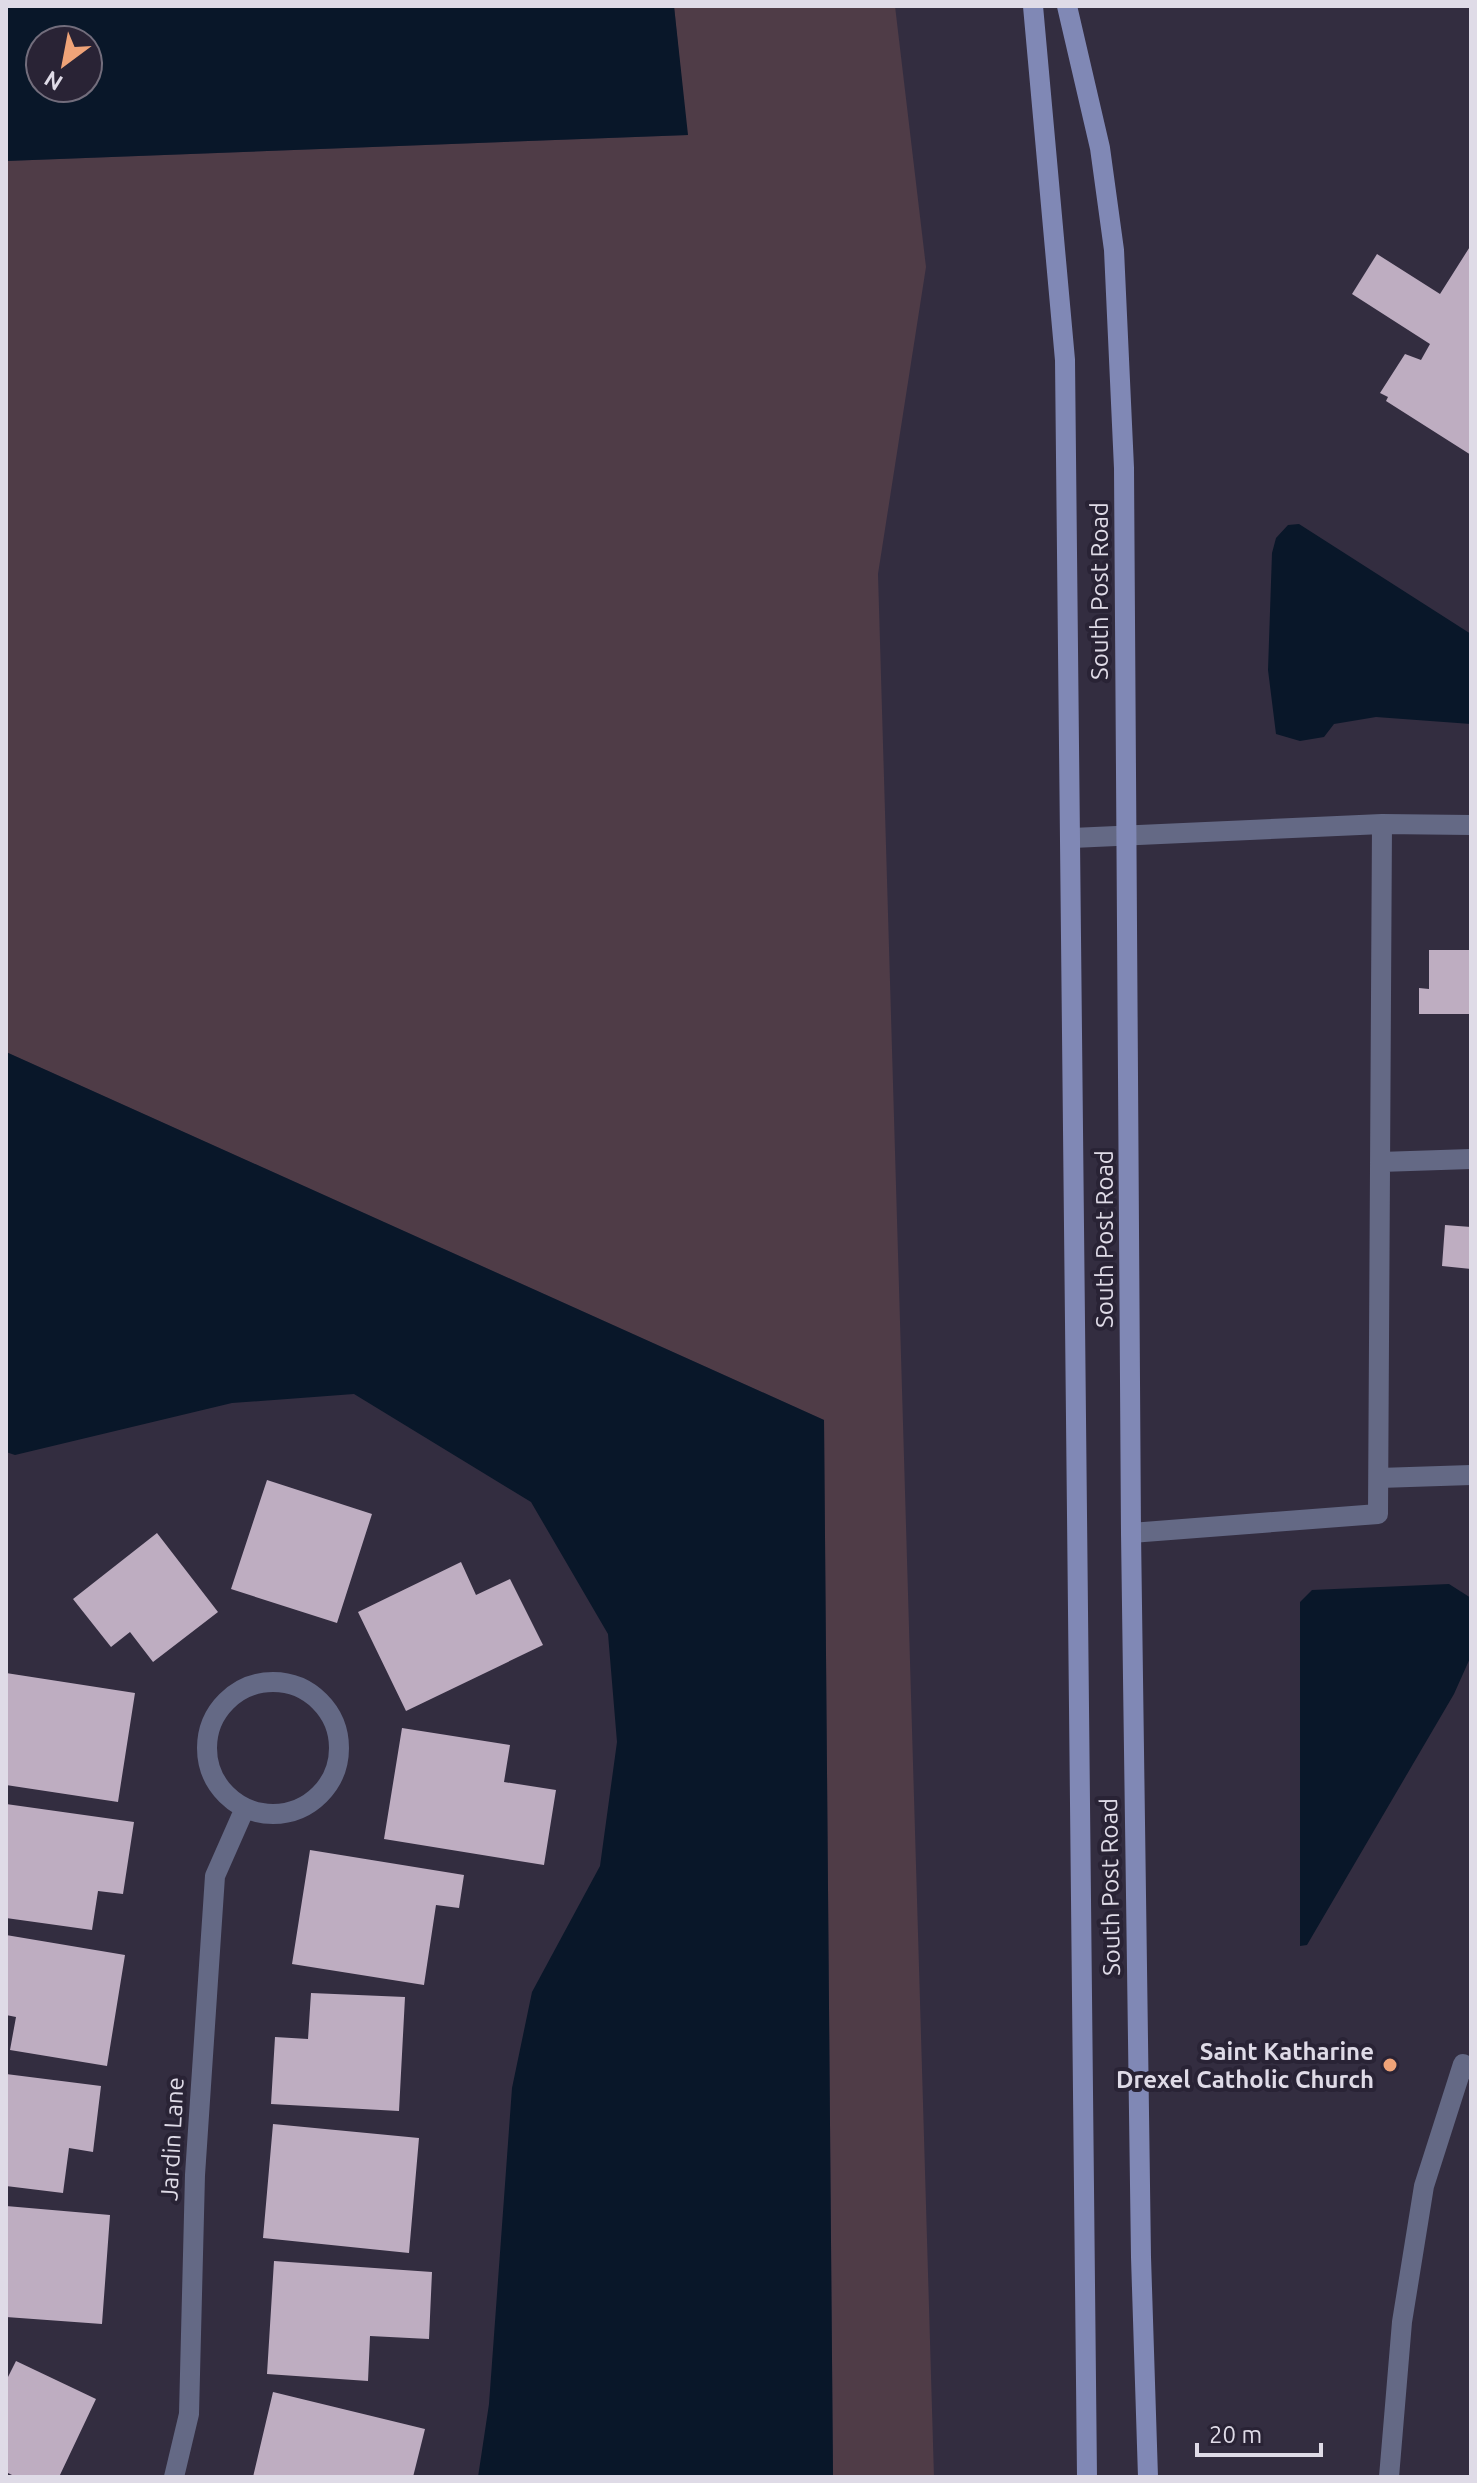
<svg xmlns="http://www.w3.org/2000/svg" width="1477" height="2483" font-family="Ubuntu,sans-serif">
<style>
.green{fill:#4f3c47}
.water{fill:#091729;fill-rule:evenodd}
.building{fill:#beadc1}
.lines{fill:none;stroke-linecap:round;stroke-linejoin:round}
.lane{stroke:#646985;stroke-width:20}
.street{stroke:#646985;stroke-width:20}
.secondary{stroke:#8088b5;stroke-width:20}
.poi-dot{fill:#efa378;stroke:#292335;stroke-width:3}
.labels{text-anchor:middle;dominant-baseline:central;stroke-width:8;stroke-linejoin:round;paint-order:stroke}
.street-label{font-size:24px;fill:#dfdbe7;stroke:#292335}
.poi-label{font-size:24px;font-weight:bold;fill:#dfdbe7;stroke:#292335;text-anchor:end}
</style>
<rect width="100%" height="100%" fill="#332d40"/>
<path class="green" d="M674,6H895L926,267L878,574L934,2477H833L824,1420L6,1052V161L687,135Z"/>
<path class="water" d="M6,6H674L688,135L6,161ZM40,40H88V88H40Z
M1299,524L1471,634V724L1376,717L1334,724L1324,737L1300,741L1276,734L1268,670L1272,553L1276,538L1288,525Z
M6,1052L824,1420L833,2477H478L489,2404L512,2088L532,1992L600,1866L617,1742L608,1634L531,1502L354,1394L232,1403L15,1455L6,1452Z
M1449,1584L1471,1598V1656L1454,1694L1307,1945L1300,1946V1602L1312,1590Z"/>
<path class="building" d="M1471,245V455L1386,401L1388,397L1380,393L1405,354L1421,360L1430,344L1352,294L1377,254L1440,294Z
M1429,950H1471V1014H1419V988L1429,989Z
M1445,1225L1471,1227V1269L1442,1266Z
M267,1480L372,1514L337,1623L231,1589Z
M157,1533L218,1612L153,1662L130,1632L111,1647L73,1599Z
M461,1562L476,1595L510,1579L543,1645L406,1711L358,1612Z
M6,1673L135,1693L118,1802L6,1785Z
M402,1728L510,1745L504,1782L556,1790L544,1865L384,1839Z
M6,1804L134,1822L123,1894L98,1891L92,1930L6,1918Z
M310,1850L464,1875L459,1908L436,1905L424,1985L292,1964Z
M6,1935L125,1955L107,2066L10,2050L16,2017L6,2015Z
M311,1993L405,1997L399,2111L271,2104L275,2037L308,2039Z
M6,2074L101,2086L93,2152L69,2148L63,2193L6,2186Z
M273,2124L419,2138L409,2253L263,2238Z
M6,2206L110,2215L102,2324L6,2317Z
M274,2261L432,2272L429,2339L370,2336L368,2381L267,2374Z
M16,2361L96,2399L59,2477H16L6,2472V2381Z
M273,2392L425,2429L413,2477H253Z"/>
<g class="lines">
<path class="lane" d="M1382,824L1471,825
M1072,838L1382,824L1378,1514L1131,1533
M1380,1162L1471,1159
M1379,1478L1471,1475
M1389,2477L1402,2322L1424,2186L1463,2064L1471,2069"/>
<path class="street" d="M207 1748a66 66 0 1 1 132 0a66 66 0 1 1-132 0Z
M174,2477L189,2414L195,2175L215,1876L245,1808"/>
<path class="secondary" d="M1033,6L1065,360L1087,2477
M1067,6L1100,148L1114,250L1124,468L1131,1533L1141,2257L1148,2477"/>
</g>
<circle class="poi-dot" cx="1390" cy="2065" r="8"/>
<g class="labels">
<g class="street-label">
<text transform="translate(1099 591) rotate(-90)">South Post Road</text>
<text transform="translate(1104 1239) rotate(-90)">South Post Road</text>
<text transform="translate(1110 1887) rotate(-91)">South Post Road</text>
<text transform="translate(172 2139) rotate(-87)">Jardin Lane</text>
</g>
<g class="poi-label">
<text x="1374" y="2051">Saint Katharine<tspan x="1374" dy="28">Drexel Catholic Church</tspan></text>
</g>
</g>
<rect width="1477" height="2483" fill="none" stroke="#dfdbe7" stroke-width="16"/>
<g transform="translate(64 64) rotate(212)"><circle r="38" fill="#292335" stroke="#726d7c" stroke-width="2"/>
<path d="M0-6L14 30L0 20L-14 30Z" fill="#efa378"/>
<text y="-12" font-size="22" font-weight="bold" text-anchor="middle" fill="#dfdbe7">N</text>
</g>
<path d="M1197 2443v12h124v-12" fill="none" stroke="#dfdbe7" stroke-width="4"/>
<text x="1209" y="2443" font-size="24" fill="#dfdbe7" stroke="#292335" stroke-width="6" paint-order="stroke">20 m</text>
</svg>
